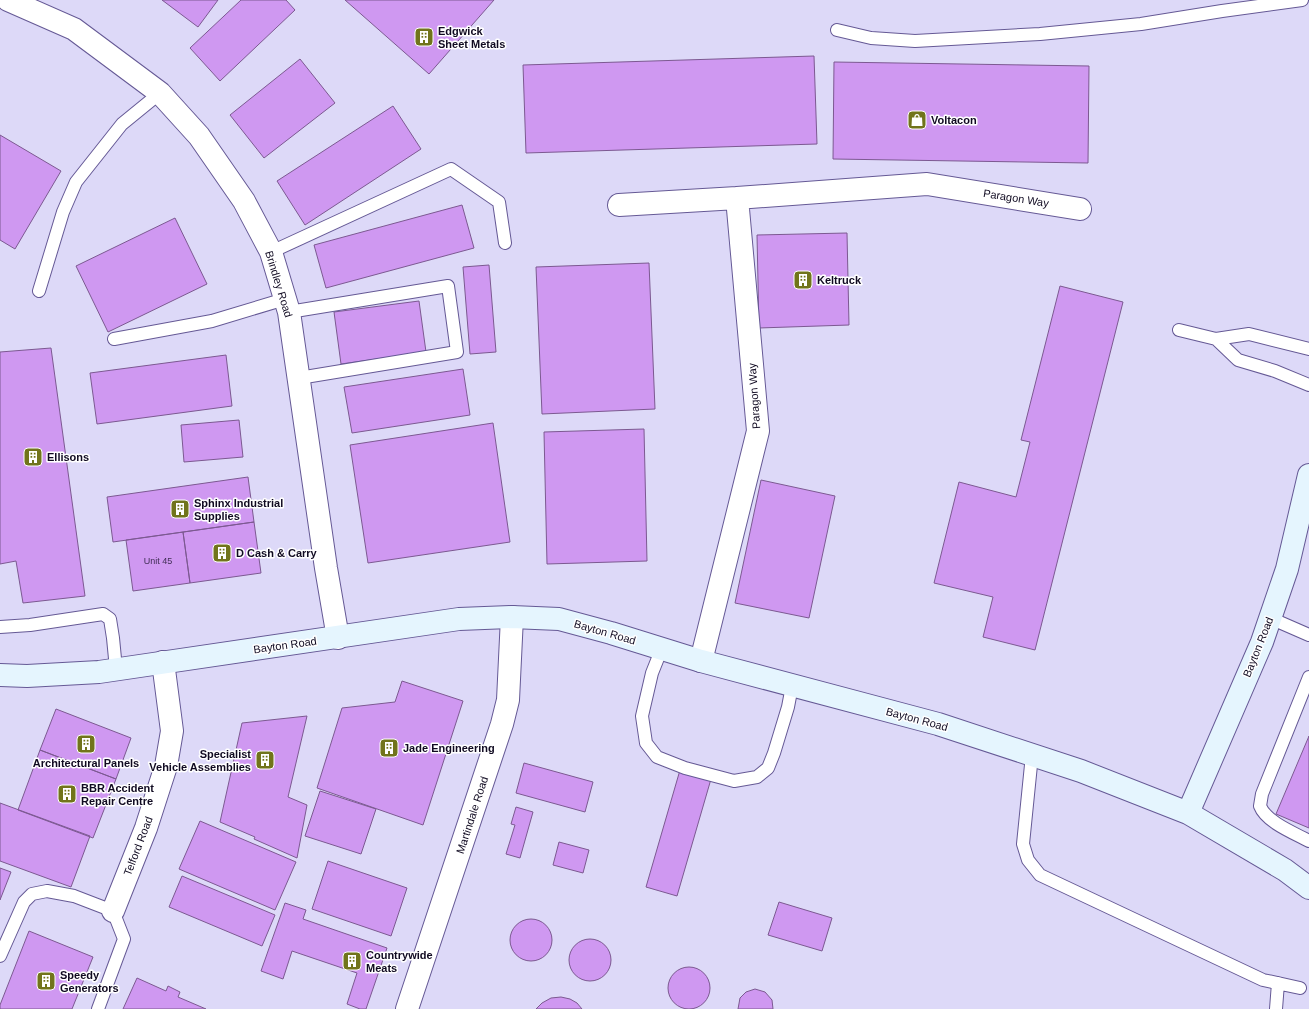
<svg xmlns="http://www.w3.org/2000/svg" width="1309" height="1009" font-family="Arial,sans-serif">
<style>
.built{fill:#ddd9f8}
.building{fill:#cf98f1;stroke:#7c5991}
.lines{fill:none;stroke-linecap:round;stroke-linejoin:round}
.lane-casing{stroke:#655995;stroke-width:14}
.street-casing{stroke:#655995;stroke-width:24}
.secondary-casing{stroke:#655995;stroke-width:24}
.lane{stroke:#fff;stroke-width:12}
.street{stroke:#fff;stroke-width:22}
.secondary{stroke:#e5f5fe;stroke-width:22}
.labels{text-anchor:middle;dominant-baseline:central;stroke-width:3;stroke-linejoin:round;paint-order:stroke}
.number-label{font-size:9px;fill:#402e55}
.poi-label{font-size:11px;font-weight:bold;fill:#100a21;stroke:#fff;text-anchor:start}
.street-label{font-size:11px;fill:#100a21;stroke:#fff}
</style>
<rect width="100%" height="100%" fill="#eae8f6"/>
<path class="built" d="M0,0H1309V1009H0Z"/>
<path class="building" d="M162,0H218L198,27Z
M241,0H286L295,10L220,81L190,48Z
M345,0H494L429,74Z
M814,56L817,144L526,153L523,65Z
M300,59L335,103L264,158L230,115Z
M834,62L1089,66L1088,163L833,159Z
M393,106L421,149L305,225L277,181Z
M0,135L61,171L15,249L0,240Z
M462,205L474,248L326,288L314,245Z
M175,218L207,284L108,332L76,266Z
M847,233L849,325L759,328L757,235Z
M649,263L655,409L542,414L536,267Z
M489,265L496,352L470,354L463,267Z
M1060,286L1123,302L1035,650L983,637L993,597L934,583L959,482L1016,497L1030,442L1021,440Z
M419,301L426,352L341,364L334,312Z
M51,348L85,596L23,603L16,561L0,564V352Z
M226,355L232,406L97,424L90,373Z
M463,369L470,415L352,433L344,387Z
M239,420L243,457L184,462L181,425Z
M493,423L510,542L368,563L350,445Z
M644,429L647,561L547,564L544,432Z
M248,477L254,522L113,542L107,497Z
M761,480L835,496L809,618L735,603Z
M254,522L261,573L190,583L183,532Z
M183,532L190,583L133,591L126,540Z
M402,681L463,701L423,825L317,788L342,708L395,702Z
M56,709L131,738L116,779L40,750Z
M307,716L288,797L307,805L297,858L254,839L255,837L220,822L242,723Z
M1309,736V828L1276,814Z
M40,750L116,779L93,838L18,810Z
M524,763L593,782L585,812L516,793Z
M680,770L711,779L677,896L646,887Z
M320,791L376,809L361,854L305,836Z
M0,803L90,836L71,887L0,861Z
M516,807L533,812L520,858L506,854L515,825L511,824Z
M200,821L296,862L275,910L179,869Z
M559,842L589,850L583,873L553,865Z
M328,861L407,888L391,936L312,909Z
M0,868L11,872L0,900Z
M182,876L275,915L262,946L169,907Z
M779,902L832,918L822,951L768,935Z
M285,903L306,910L303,919L387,948L366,1009H360L347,1004L357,973L292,951L283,979L261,971Z
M510 940a21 21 0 1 1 42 0a21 21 0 1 1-42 0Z
M29,931L93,957L72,1009H0V1005Z
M569 960a21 21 0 1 1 42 0a21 21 0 1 1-42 0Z
M668 988a21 21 0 1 1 42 0a21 21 0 1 1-42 0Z
M137,978L166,991L168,986L180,992L178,997L206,1009H123Z
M755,989L765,992L772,1000L773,1009H738L740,998L746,992Z
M561,997L570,999L577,1003L582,1009H536L542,1003L551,998Z"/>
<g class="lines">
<defs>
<path id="lane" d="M837,30L871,38L915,41L1040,34L1141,24L1222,11L1302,0
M271,252L451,169L499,202L505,243
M39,291L63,212L76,182L122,124L160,93
M289,312L448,286L457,352L299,378
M1179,330L1216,339L1249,334L1309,349
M114,339L212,321L285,299
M1216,339L1238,360L1275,371L1309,385
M1270,618L1309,635
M0,627L30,625L103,614L110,619L113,638L116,669
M662,648L652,673L642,716L646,743L657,757L685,768L734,781L757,777L768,768L774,753L788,707L792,686
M1309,677L1262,794L1260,806C1266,822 1294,833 1309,841
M1032,755L1023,844L1028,860L1040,875L1263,980L1300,988
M0,956L24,902L32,894L47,891L74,896L113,911L124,939L98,1009
M1276,1009L1278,983"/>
<path id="street" d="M8,0L74,29L160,93L199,136L244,201L271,252L289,312L326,568L338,638
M619,205L737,198
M701,661L758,431L737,198L927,184L1080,209
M113,911L146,828L166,766L172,731L163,662
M407,1009L502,724L508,700L512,617"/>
<path id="secondary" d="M0,675L27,676L99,672L459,619L512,617L559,619L611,633L701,661L938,724L1081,771L1188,813L1285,870L1309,888
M1188,813L1262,642L1287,569L1309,475"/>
</defs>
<use href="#lane" class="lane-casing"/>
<use href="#street" class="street-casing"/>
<use href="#secondary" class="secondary-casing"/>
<use href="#lane" class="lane"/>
<use href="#street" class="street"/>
<use href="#secondary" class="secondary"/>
</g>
<defs>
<symbol id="building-square" viewBox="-11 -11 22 22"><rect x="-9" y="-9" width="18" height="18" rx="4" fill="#71741b" stroke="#fff"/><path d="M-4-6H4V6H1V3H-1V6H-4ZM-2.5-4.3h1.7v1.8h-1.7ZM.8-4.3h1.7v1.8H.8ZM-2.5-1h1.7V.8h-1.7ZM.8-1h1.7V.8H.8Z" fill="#fff"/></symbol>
<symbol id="shop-square" viewBox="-11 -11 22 22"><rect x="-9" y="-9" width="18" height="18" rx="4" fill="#71741b" stroke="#fff"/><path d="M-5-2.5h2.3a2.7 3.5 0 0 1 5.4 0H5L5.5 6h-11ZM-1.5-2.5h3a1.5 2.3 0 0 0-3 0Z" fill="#fff"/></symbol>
</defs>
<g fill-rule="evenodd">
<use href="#building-square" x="413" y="26" width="22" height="22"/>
<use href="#shop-square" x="906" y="109" width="22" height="22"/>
<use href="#building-square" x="792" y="269" width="22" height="22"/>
<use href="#building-square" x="22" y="446" width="22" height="22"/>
<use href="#building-square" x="169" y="498" width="22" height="22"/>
<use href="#building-square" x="211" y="542" width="22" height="22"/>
<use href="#building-square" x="75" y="733" width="22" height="22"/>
<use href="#building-square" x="378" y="737" width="22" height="22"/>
<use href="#building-square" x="254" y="749" width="22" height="22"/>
<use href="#building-square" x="56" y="783" width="22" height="22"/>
<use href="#building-square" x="341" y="950" width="22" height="22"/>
<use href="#building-square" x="35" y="970" width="22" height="22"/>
</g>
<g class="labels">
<g class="number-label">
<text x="158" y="561">Unit 45</text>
</g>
<g class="poi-label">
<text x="438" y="31">Edgwick<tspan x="438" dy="13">Sheet Metals</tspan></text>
<text x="931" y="120">Voltacon</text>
<text x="817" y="280">Keltruck</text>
<text x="47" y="457">Ellisons</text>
<text x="194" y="503">Sphinx Industrial<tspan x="194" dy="13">Supplies</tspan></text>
<text x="236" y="553">D Cash &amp; Carry</text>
<text x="403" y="748">Jade Engineering</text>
<text x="251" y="754" text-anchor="end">Specialist<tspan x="251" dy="13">Vehicle Assemblies</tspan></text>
<text x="86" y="763" text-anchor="middle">Architectural Panels</text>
<text x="81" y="788">BBR Accident<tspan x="81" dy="13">Repair Centre</tspan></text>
<text x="366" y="955">Countrywide<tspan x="366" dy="13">Meats</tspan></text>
<text x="60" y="975">Speedy<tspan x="60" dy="13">Generators</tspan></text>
</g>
<g class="street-label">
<text transform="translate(1016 198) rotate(9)">Paragon Way</text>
<text transform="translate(279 284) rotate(73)">Brindley Road</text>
<text transform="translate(754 396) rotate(-94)">Paragon Way</text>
<text transform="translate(605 632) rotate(16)">Bayton Road</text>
<text transform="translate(285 645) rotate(-8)">Bayton Road</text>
<text transform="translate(1258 647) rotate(-68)">Bayton Road</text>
<text transform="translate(917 719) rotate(15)">Bayton Road</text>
<text transform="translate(472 815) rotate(-72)">Martindale Road</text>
<text transform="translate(138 846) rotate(-69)">Telford Road</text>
</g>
</g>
</svg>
